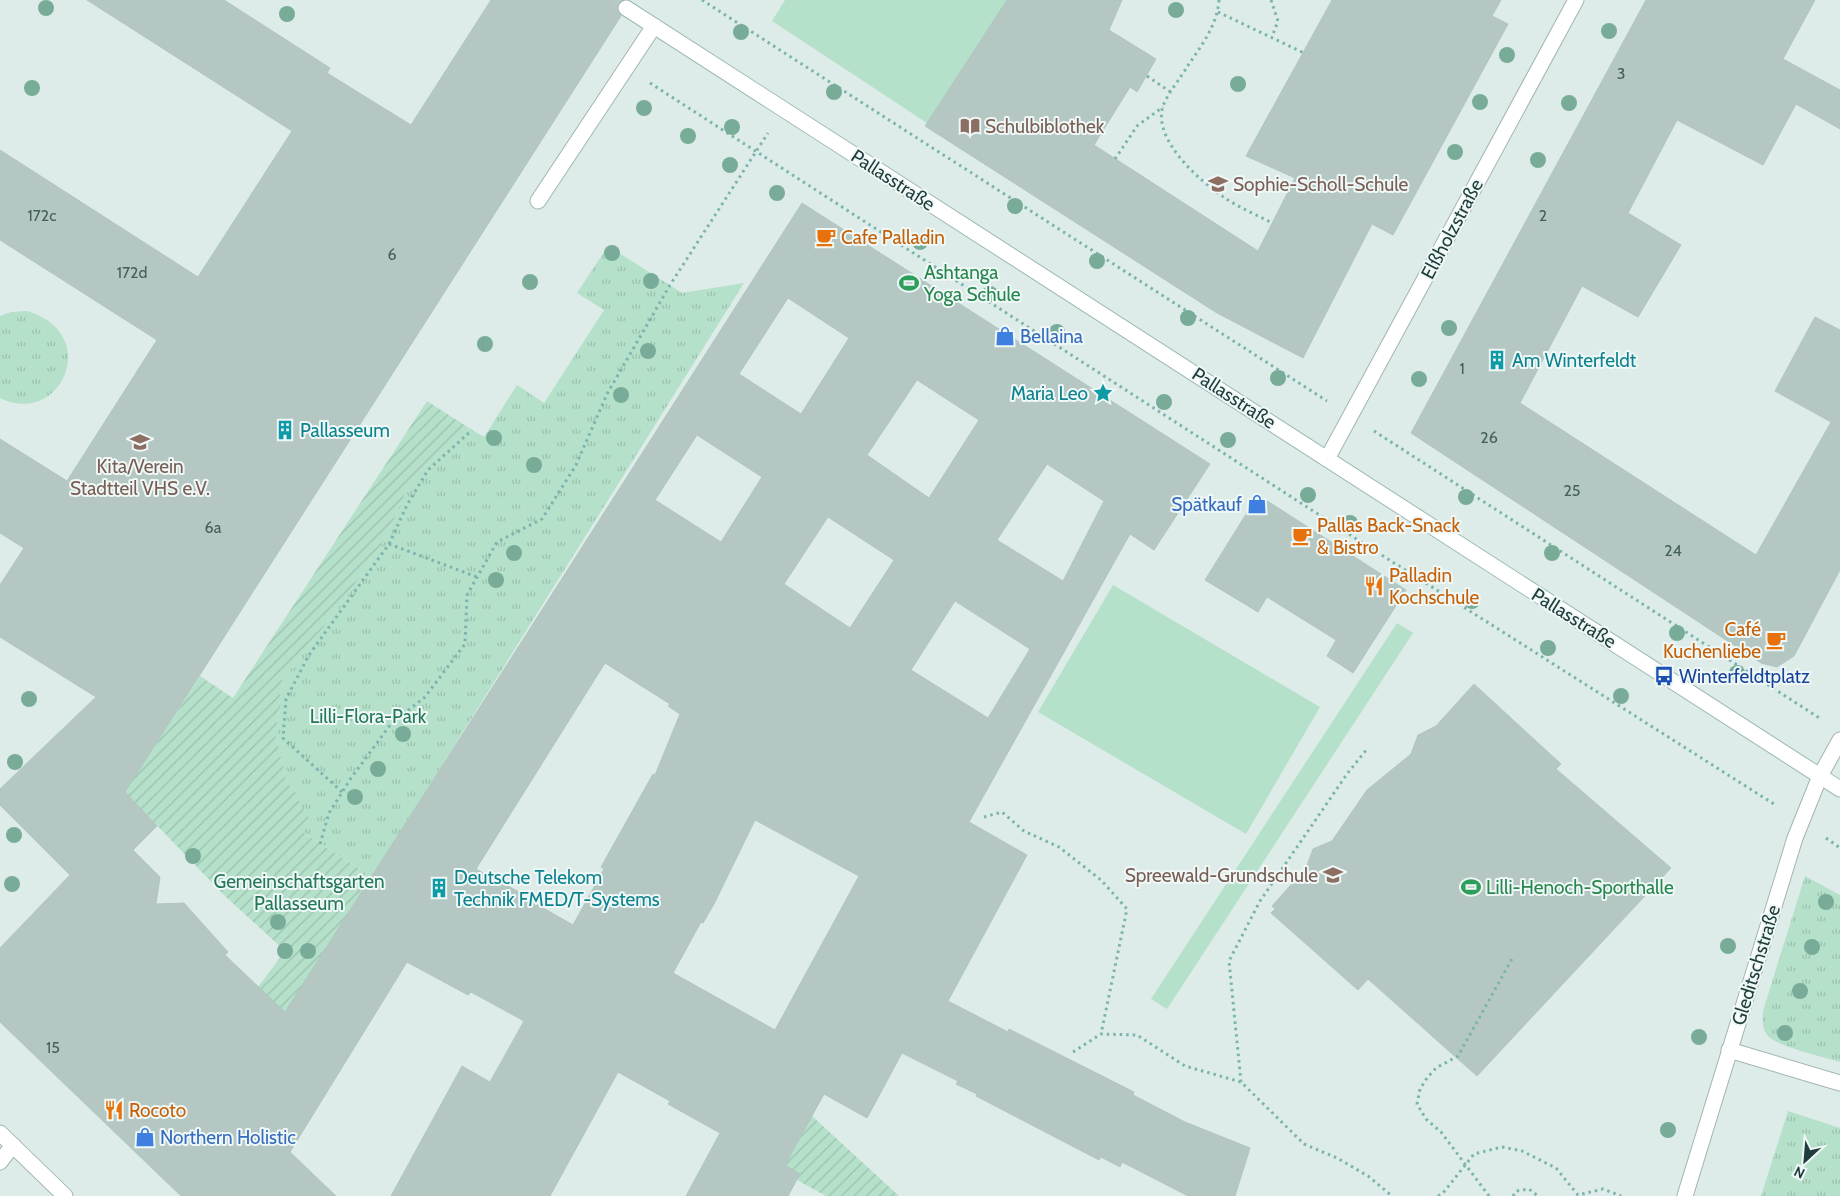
<svg xmlns="http://www.w3.org/2000/svg" width="1840" height="1196" font-family="Cabin,sans-serif">
<style>
.grass{fill:url(#grass-tufts)}
.garden{fill:url(#garden-furrows)}
.pitch{fill:#b5e0ca}
.building{fill:#b4c7c3;stroke:#b0c6c2;fill-rule:evenodd}
.lines{fill:none;stroke-linecap:round;stroke-linejoin:round}
.secondary-tunnel{stroke:#b8c9c6;stroke-width:15;stroke-dasharray:15 8;stroke-linecap:butt}
.lane-casing{stroke:#a1b4b2;stroke-width:17}
.street-casing{stroke:#a1b4b2;stroke-width:17}
.secondary-casing{stroke:#9cb9b5;stroke-width:17}
.path{stroke:#7bb3ae;stroke-width:3;stroke-dasharray:2.5 4;stroke-linecap:butt}
.lane{stroke:#fff;stroke-width:15}
.street{stroke:#fff;stroke-width:15}
.secondary{stroke:#fff;stroke-width:15}
.path-bridge{stroke:#7bb3ae;stroke-width:3;stroke-dasharray:2.5 4;stroke-linecap:butt}
.tree{fill:#78ac99}
.labels{text-anchor:middle;dominant-baseline:central;stroke-width:4;stroke-linejoin:round;paint-order:stroke}
.number-label{font-size:16px;fill:#44605e}
.education-label{font-size:19px;fill:#785e54;stroke:#eff8f6;text-anchor:start}
.street-label{font-size:19px;fill:#1e3d3c;stroke:#eff8f6}
.food-label{font-size:19px;fill:#c56008;stroke:#eff8f6;text-anchor:start}
.leisure-label{font-size:19px;fill:#27864d;stroke:#eff8f6;text-anchor:start}
.shop-label{font-size:19px;fill:#366cbe;stroke:#eff8f6;text-anchor:start}
.culture-label{font-size:19px;fill:#0d838f;stroke:#eff8f6;text-anchor:start}
.transit-label{font-size:19px;fill:#164399;stroke:#eff8f6;text-anchor:start}
.park-label{font-size:19px;fill:#247858;stroke:#eff8f6}
</style>
<defs>
<pattern id="grass-tufts" width="24" height="20" patternUnits="userSpaceOnUse" patternTransform="scale(1.25)"><rect width="24" height="20" fill="#b5e0ca"/><path d="M3 7l-1-3M5 7V3M7 7l1-3M15 17l-1-3M17 17v-4M19 17l1-3" fill="none" stroke="#9bc1ae"/></pattern>
<pattern id="garden-furrows" width="10" height="10" patternUnits="userSpaceOnUse" patternTransform="scale(1.25)"><rect width="10" height="10" fill="#b5e0ca"/><path d="M-1 1l2-2M0 10L10 0M9 11l2-2" fill="none" stroke="#9bc1ae"/></pattern>
</defs>
<rect width="100%" height="100%" fill="#deece9"/>
<path class="grass" d="M608,246L682,293L744,283L372,877L303,832L309,820L286,780L276,736L282,680L344,600L388,534L411,479L469,428L484,437L517,385L544,403L604,310L577,293Z
M27,311C104,334 60,428 0,398V316L11,312Z
M1805,876L1840,895V1062C1824,1057 1780,1047 1769,1037C1762,1030 1762,1020 1763,1011Z
M1788,1111L1840,1128V1196H1761Z"/>
<path class="garden" d="M427,401L469,428L411,479L388,534L344,600L282,680L276,736L286,780L310,820L304,833L372,877L285,1013L258,987L285,951L225,896L91,757L97,750L136,775L200,676L233,698Z
M812,1116L899,1196H826L797,1180L800,1174L785,1165Z"/>
<path class="pitch" d="M785,0H1007L927,123L772,21Z
M1113,585L1320,707L1246,834L1038,712Z
M1397,623L1413,633L1167,1009L1151,999Z"/>
<path class="building" d="M87,0H224L330,68L327,73L411,125L491,0H621L617,8L621,16L125,792L157,826L133,850L160,877L156,904L184,903L228,952L225,955L285,1012L802,203L1210,464L1154,550L1130,534L969,822L1027,855L948,1001L1008,1032L1009,1029L1134,1092L1133,1095L1185,1122L1250,1148L1235,1196H1188L1122,1162L1120,1167L1101,1157L1099,1160L976,1096L977,1094L956,1084L958,1081L902,1053L867,1118L824,1094L785,1165L800,1174L788,1196H686L720,1133L668,1104L670,1101L618,1072L550,1196H391L462,1066L490,1082L524,1021L471,992L468,995L407,962L290,1152L336,1196H181L0,1022V948L70,875L0,805V789L96,697L0,637V585L24,548L0,533V439L67,481L157,340L0,240V150L198,277L292,131ZM788,298L849,338L801,414L739,374ZM917,380L979,420L929,498L867,455ZM697,435L762,477L721,542L655,500ZM1047,464L1104,501L1063,581L997,540ZM828,517L894,560L850,628L784,584ZM955,601L1030,649L988,718L911,670ZM605,663L670,704L668,706L680,714L655,775L653,774L601,867L604,869L573,925L522,896L523,894L476,869ZM755,820L859,876L775,1030L673,973L701,922L703,923L714,904Z
M1007,0H1122L1109,30L1156,59L1137,92L1130,87L1094,145L1258,251L1295,178L1246,156L1332,0H1501L1492,16L1508,24L1393,235L1372,224L1303,358L1217,313L925,126Z
M1646,0H1815L1783,59L1840,90V129L1796,104L1763,165L1677,120L1628,213L1681,245L1638,317L1582,286L1520,403L1756,555L1831,422L1775,391L1815,317L1840,330V570L1794,656L1777,667L1761,663L1411,433Z
M1258,495L1406,590L1353,673L1327,656L1336,640L1267,597L1258,612L1205,580Z
M1474,684L1561,764L1556,769L1671,868L1477,1076L1368,979L1358,990L1271,913L1275,909L1272,906L1306,868L1313,849L1332,841L1367,790L1411,754L1418,735L1436,726Z"/>
<g class="lines">
<path class="secondary-tunnel" d="M613,0L626,8"/>
<defs>
<path id="lane" d="M538,201L654,26
M1729,1050L1840,1083"/>
<path id="street" d="M1327,459L1576,0
M0,1133L65,1196
M0,1162L13,1145
M1685,1196L1795,838L1820,776L1840,740"/>
<path id="secondary" d="M626,8L1840,789"/>
</defs>
<use href="#lane" class="lane-casing"/>
<use href="#street" class="street-casing"/>
<use href="#secondary" class="secondary-casing"/>
<path class="path" d="M702,0L1327,401
M1219,0C1217,26 1201,46 1187,67C1180,79 1168,93 1163,106C1152,140 1201,182 1225,198C1240,208 1257,215 1272,223
M1271,0L1278,21L1272,37
M1218,12L1304,53
M1147,76L1172,93
M650,83L1369,547L1777,806
M1115,159L1137,126L1163,107
M1374,431L1821,719
M389,544L407,505L428,470L472,430
M342,792L283,738L286,699L309,655L389,544L477,577
M984,817L1002,812L1024,831L1059,847L1101,880L1127,909L1101,1034
M1826,838L1840,848
M320,844L329,813L351,778L391,724L425,697L465,644L467,595L497,542L542,519L576,465L607,394L670,285L768,133
M1073,1052L1101,1034L1137,1035L1185,1066L1241,1082L1304,1144L1337,1158L1368,1176L1392,1196
M1241,1082L1229,961L1260,901L1347,774L1367,749
M1438,1196L1443,1193L1474,1154L1502,1147L1522,1151L1556,1168L1578,1195L1603,1189L1621,1196
M1513,1196L1516,1191L1529,1189L1538,1196"/>
<use href="#lane" class="lane"/>
<use href="#street" class="street"/>
<use href="#secondary" class="secondary"/>
<path class="path-bridge" d="M1489,1196L1441,1132L1426,1119L1417,1104L1420,1089L1427,1078L1436,1068L1458,1056L1513,957"/>
</g>
<g class="tree">
<circle cx="46" cy="8" r="8"/>
<circle cx="1176" cy="10" r="8"/>
<circle cx="287" cy="14" r="8"/>
<circle cx="1609" cy="31" r="8"/>
<circle cx="741" cy="32" r="8"/>
<circle cx="1507" cy="55" r="8"/>
<circle cx="1238" cy="84" r="8"/>
<circle cx="32" cy="88" r="8"/>
<circle cx="834" cy="92" r="8"/>
<circle cx="1480" cy="102" r="8"/>
<circle cx="1569" cy="103" r="8"/>
<circle cx="644" cy="108" r="8"/>
<circle cx="732" cy="127" r="8"/>
<circle cx="688" cy="136" r="8"/>
<circle cx="1455" cy="152" r="8"/>
<circle cx="1538" cy="160" r="8"/>
<circle cx="730" cy="165" r="8"/>
<circle cx="777" cy="193" r="8"/>
<circle cx="1015" cy="206" r="8"/>
<circle cx="920" cy="242" r="8"/>
<circle cx="612" cy="253" r="8"/>
<circle cx="1097" cy="261" r="8"/>
<circle cx="651" cy="281" r="8"/>
<circle cx="530" cy="282" r="8"/>
<circle cx="990" cy="294" r="8"/>
<circle cx="1188" cy="318" r="8"/>
<circle cx="1449" cy="328" r="8"/>
<circle cx="1057" cy="332" r="8"/>
<circle cx="485" cy="344" r="8"/>
<circle cx="648" cy="351" r="8"/>
<circle cx="1278" cy="378" r="8"/>
<circle cx="1419" cy="379" r="8"/>
<circle cx="621" cy="395" r="8"/>
<circle cx="1164" cy="402" r="8"/>
<circle cx="494" cy="438" r="8"/>
<circle cx="1228" cy="440" r="8"/>
<circle cx="534" cy="465" r="8"/>
<circle cx="1308" cy="495" r="8"/>
<circle cx="1466" cy="497" r="8"/>
<circle cx="1350" cy="523" r="8"/>
<circle cx="514" cy="553" r="8"/>
<circle cx="1552" cy="553" r="8"/>
<circle cx="496" cy="580" r="8"/>
<circle cx="1472" cy="601" r="8"/>
<circle cx="1677" cy="633" r="8"/>
<circle cx="1548" cy="648" r="8"/>
<circle cx="1737" cy="673" r="8"/>
<circle cx="1621" cy="696" r="8"/>
<circle cx="29" cy="699" r="8"/>
<circle cx="403" cy="734" r="8"/>
<circle cx="15" cy="762" r="8"/>
<circle cx="378" cy="769" r="8"/>
<circle cx="355" cy="797" r="8"/>
<circle cx="14" cy="835" r="8"/>
<circle cx="193" cy="856" r="8"/>
<circle cx="12" cy="884" r="8"/>
<circle cx="1826" cy="902" r="8"/>
<circle cx="278" cy="922" r="8"/>
<circle cx="1728" cy="946" r="8"/>
<circle cx="1812" cy="947" r="8"/>
<circle cx="285" cy="951" r="8"/>
<circle cx="308" cy="951" r="8"/>
<circle cx="1800" cy="991" r="8"/>
<circle cx="1785" cy="1033" r="8"/>
<circle cx="1699" cy="1037" r="8"/>
<circle cx="1668" cy="1130" r="8"/>
</g>
<defs>
<symbol id="library-bare" viewBox="-9 -9 18 18"><path d="M-6-4Q-3-5.5-.7-3.5V5Q-3 3-6 4ZM6-4Q3-5.5 .7-3.5V5Q3 3 6 4Z" fill="#8d6e63" stroke="#eff8f6" stroke-width="2.5" paint-order="stroke"/></symbol>
<symbol id="school-bare" viewBox="-9 -9 18 18"><path d="M0-5L7-2L0 1L-7-2ZM-4 1L0 2.5L4 1V4Q0 6-4 4Z" fill="#8d6e63" stroke="#eff8f6" stroke-width="2.5" paint-order="stroke"/></symbol>
<symbol id="cafe-bare" viewBox="-9 -9 18 18"><path d="M-5.5-4.5H6V0H3Q3 3.5 0 3.5H-2.5Q-5.5 3.5-5.5 0ZM3-3.2v2h1.7v-2ZM-6 4.5H4V6H-6Z" fill="#e8710a" stroke="#eff8f6" stroke-width="2.5" paint-order="stroke"/></symbol>
<symbol id="stadium-bare" viewBox="-9 -9 18 18"><path d="M0-5a6.5 5 0 1 0 0 10a6.5 5 0 1 0 0-10ZM-3.5-1.8h7v3.6h-7Z" fill="#2e9e5b" stroke="#eff8f6" stroke-width="2.5" paint-order="stroke"/></symbol>
<symbol id="shop-bare" viewBox="-9 -9 18 18"><path d="M-5-2.5h2.3a2.7 3.5 0 0 1 5.4 0H5L5.5 6h-11ZM-1.5-2.5h3a1.5 2.3 0 0 0-3 0Z" fill="#3f7fe0" stroke="#eff8f6" stroke-width="2.5" paint-order="stroke"/></symbol>
<symbol id="building-bare" viewBox="-9 -9 18 18"><path d="M-4-6H4V6H1V3H-1V6H-4ZM-2.5-4.3h1.7v1.8h-1.7ZM.8-4.3h1.7v1.8H.8ZM-2.5-1h1.7V.8h-1.7ZM.8-1h1.7V.8H.8Z" fill="#0f9aa8" stroke="#eff8f6" stroke-width="2.5" paint-order="stroke"/></symbol>
<symbol id="sight-bare" viewBox="-9 -9 18 18"><path d="M0-6L1.8-2.2L6-1.7L2.9 1.2L3.7 5.4L0 3.3L-3.7 5.4L-2.9 1.2L-6-1.7L-1.8-2.2Z" fill="#0f9aa8" stroke="#eff8f6" stroke-width="2.5" paint-order="stroke"/></symbol>
<symbol id="restaurant-bare" viewBox="-9 -9 18 18"><path d="M-5-6h1v4h1v-4h1v4h1v-4h1v5L-1.5 .5V6h-2V.5L-5-1ZM5-6V6H3V1.5H1.5Q1.5-4 5-6Z" fill="#e8710a" stroke="#eff8f6" stroke-width="2.5" paint-order="stroke"/></symbol>
<symbol id="bus-bare" viewBox="-9 -9 18 18"><path d="M-5-6H5V4H4V6H2V4H-2V6H-4V4H-5ZM-3.5-4V0h7V-4ZM-3.5 1.2v1.5H-2V1.2ZM2 1.2v1.5H3.5V1.2Z" fill="#1a4fb4" stroke="#eff8f6" stroke-width="2.5" paint-order="stroke"/></symbol>
</defs>
<g fill-rule="evenodd">
<use href="#library-bare" x="956" y="112" width="28" height="28"/>
<use href="#school-bare" x="1204" y="170" width="28" height="28"/>
<use href="#cafe-bare" x="812" y="223" width="28" height="28"/>
<use href="#stadium-bare" x="895" y="269" width="28" height="28"/>
<use href="#shop-bare" x="991" y="322" width="28" height="28"/>
<use href="#building-bare" x="1483" y="346" width="28" height="28"/>
<use href="#sight-bare" x="1089" y="379" width="28" height="28"/>
<use href="#building-bare" x="271" y="416" width="28" height="28"/>
<use href="#school-bare" x="126" y="428" width="28" height="28"/>
<use href="#shop-bare" x="1243" y="490" width="28" height="28"/>
<use href="#cafe-bare" x="1288" y="522" width="28" height="28"/>
<use href="#restaurant-bare" x="1360" y="572" width="28" height="28"/>
<use href="#cafe-bare" x="1762" y="626" width="28" height="28"/>
<use href="#bus-bare" x="1650" y="662" width="28" height="28"/>
<use href="#school-bare" x="1319" y="861" width="28" height="28"/>
<use href="#stadium-bare" x="1457" y="873" width="28" height="28"/>
<use href="#building-bare" x="425" y="874" width="28" height="28"/>
<use href="#restaurant-bare" x="100" y="1096" width="28" height="28"/>
<use href="#shop-bare" x="131" y="1123" width="28" height="28"/>
</g>
<g class="labels">
<g class="number-label">
<text x="1621" y="73">3</text>
<text x="42" y="215">172c</text>
<text x="1543" y="215">2</text>
<text x="392" y="254">6</text>
<text x="132" y="272">172d</text>
<text x="1462" y="368">1</text>
<text x="1489" y="437">26</text>
<text x="1572" y="490">25</text>
<text x="213" y="527">6a</text>
<text x="1673" y="550">24</text>
<text x="53" y="1047">15</text>
</g>
<g class="education-label">
<text x="985" y="126">Schulbiblothek</text>
<text x="1233" y="184">Sophie-Scholl-Schule</text>
<text x="140" y="466" text-anchor="middle">Kita/Verein<tspan x="140" dy="22">Stadtteil VHS e.V.</tspan></text>
<text x="1318" y="875" text-anchor="end">Spreewald-Grundschule</text>
</g>
<g class="street-label">
<text transform="translate(893 180) rotate(33)">Pallasstraße</text>
<text transform="translate(1452 229) rotate(-62)">Elßholzstraße</text>
<text transform="translate(1234 398) rotate(33)">Pallasstraße</text>
<text transform="translate(1574 618) rotate(32)">Pallasstraße</text>
<text transform="translate(1756 965) rotate(-73)">Gleditschstraße</text>
</g>
<g class="food-label">
<text x="841" y="237">Cafe Palladin</text>
<text x="1317" y="525">Pallas Back-Snack<tspan x="1317" dy="22">&amp; Bistro</tspan></text>
<text x="1389" y="575">Palladin<tspan x="1389" dy="22">Kochschule</tspan></text>
<text x="1761" y="629" text-anchor="end">Café<tspan x="1761" dy="22">Kuchenliebe</tspan></text>
<text x="129" y="1110">Rocoto</text>
</g>
<g class="leisure-label">
<text x="924" y="272">Ashtanga<tspan x="924" dy="22">Yoga Schule</tspan></text>
<text x="1486" y="887">Lilli-Henoch-Sporthalle</text>
</g>
<g class="shop-label">
<text x="1020" y="336">Bellaina</text>
<text x="1242" y="504" text-anchor="end">Spätkauf</text>
<text x="160" y="1137">Northern Holistic</text>
</g>
<g class="culture-label">
<text x="1512" y="360">Am Winterfeldt</text>
<text x="1088" y="393" text-anchor="end">Maria Leo</text>
<text x="300" y="430">Pallasseum</text>
<text x="454" y="877">Deutsche Telekom<tspan x="454" dy="22">Technik FMED/T-Systems</tspan></text>
</g>
<g class="transit-label">
<text x="1679" y="676">Winterfeldtplatz</text>
</g>
<g class="park-label">
<text x="368" y="716">Lilli-Flora-Park</text>
<text x="299" y="881">Gemeinschaftsgarten<tspan x="299" dy="22">Pallasseum</tspan></text>
</g>
</g>
<g transform="translate(1805 1161) rotate(206)" stroke="#eff8f6" stroke-width="4" paint-order="stroke">
<path d="M0-4L9 19L0 12L-9 19Z" fill="#1e3d3c"/>
<text y="-8" font-size="14" font-weight="bold" text-anchor="middle" fill="#1e3d3c">N</text>
</g>
</svg>
